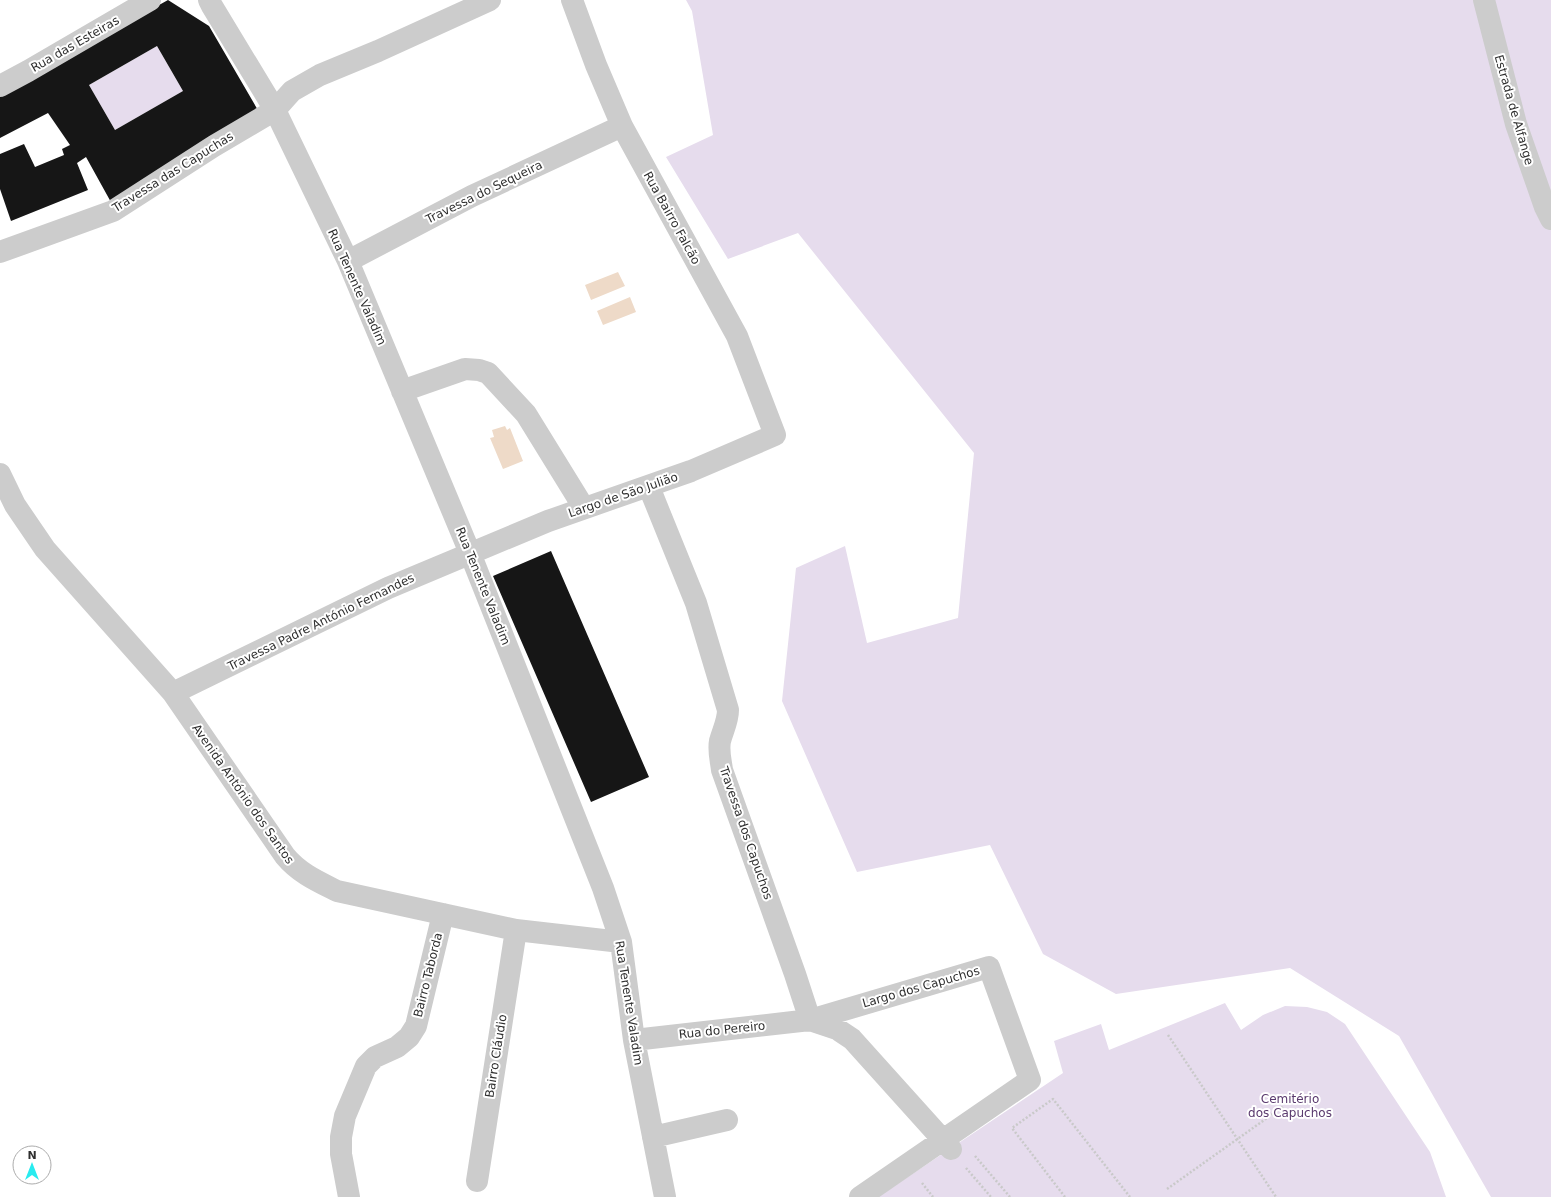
<svg xmlns="http://www.w3.org/2000/svg" width="1551" height="1197" font-family="'DejaVu Sans',sans-serif">
<style>
.green{fill:#e6dced}
.water{fill:#eedac8}
.building{fill:#161616;fill-rule:evenodd}
.lines{fill:none;stroke-linecap:round;stroke-linejoin:round}
.path{stroke:#c9c9c9;stroke-width:2.5;stroke-dasharray:2 2;stroke-linecap:butt}
.minor{stroke:#ccc;stroke-width:22}
.labels{text-anchor:middle;dominant-baseline:central;stroke-width:4;stroke-linejoin:round;paint-order:stroke}
.street-label{font-size:12px;fill:#2f2f2f;stroke:#fff}
.park-label{font-size:12px;fill:#5a3a6e;stroke:#fff}
</style>
<rect width="100%" height="100%" fill="#fff"/>
<path class="green" d="M686,0H1551V1197H1491L1399,1036L1290,968L1116,994L1043,954L990,845L857,872L782,701L796,568L845,546L867,643L958,618L974,453L798,233L728,259L666,157L713,135L692,11Z
M157,46L183,91L115,130L89,85Z
M1225,1003L1241,1030L1263,1015L1285,1006L1307,1007L1327,1012L1345,1024L1430,1152L1446,1197H878L1063,1073L1054,1041L1101,1024L1109,1050Z"/>
<path class="water" d="M618,272L625,286L591,300L585,285Z
M630,297L636,312L603,325L597,311Z
M505,426L507,430L510,428L523,461L503,469L490,438L494,437L492,430Z"/>
<path class="building" d="M168,0L209,26L259,112L112,204L86,157L77,163L88,190L11,221L0,189V154L24,144L35,167L64,155L62,149L70,145L48,113L0,138V94ZM157,46L183,91L115,130L89,85Z
M551,551L649,777L591,802L493,576Z"/>
<g class="lines">
<path class="path" d="M1168,1035L1276,1197
M975,1156L1010,1197
M966,1168L991,1197
M922,1183L933,1197
M1167,1189L1284,1106
M1065,1197L1012,1128L1053,1099L1130,1197"/>
<path class="minor" d="M209,0L212,6L275,110L348,261L470,553L603,888L621,942L634,1040L665,1197
M1484,0L1516,124L1545,207L1551,219
M0,86L28,71L150,0
M0,252L113,211L214,146L275,110L292,91L320,75L378,51L490,0
M348,261L472,196L622,126
M402,391L465,369L479,370L488,373L526,414L584,508
M0,474L15,505L45,549L173,693L285,856C299,873 317,881 337,891L516,930L621,942
M649,487L696,603L728,710C728,721 723,730 720,741C718,751 721,761 722,770L795,974L810,1020
M173,693L388,588L548,521L691,471L775,435L737,336L622,126L596,65L572,0
M810,1020L837,1029L852,1039L951,1149
M634,1040L810,1020L989,967L1030,1080L860,1197
M653,1137L727,1120
M477,1181L516,930
M349,1197L341,1154V1137L345,1116L366,1066L375,1057L397,1047L409,1037L416,1026L443,914"/>
</g>
<g class="labels">
<g class="street-label">
<text transform="translate(75 44) rotate(-30)">Rua das Esteiras</text>
<text transform="translate(1514 110) rotate(74)">Estrada de Alfange</text>
<text transform="translate(173 172) rotate(-32)">Travessa das Capuchas</text>
<text transform="translate(484 192) rotate(-26)">Travessa do Sequeira</text>
<text transform="translate(672 218) rotate(61)">Rua Bairro Falcão</text>
<text transform="translate(357 287) rotate(66)">Rua Tenente Valadim</text>
<text transform="translate(623 495) rotate(-19)">Largo de São Julião</text>
<text transform="translate(483 586) rotate(68)">Rua Tenente Valadim</text>
<text transform="translate(321 622) rotate(-26)">Travessa Padre António Fernandes</text>
<text transform="translate(243 794) rotate(55)">Avenida António dos Santos</text>
<text transform="translate(746 833) rotate(71)">Travessa dos Capuchos</text>
<text transform="translate(428 975) rotate(-76)">Bairro Taborda</text>
<text transform="translate(921 987) rotate(-16)">Largo dos Capuchos</text>
<text transform="translate(629 1003) rotate(81)">Rua Tenente Valadim</text>
<text transform="translate(722 1030) rotate(-6)">Rua do Pereiro</text>
<text transform="translate(496 1056) rotate(-81)">Bairro Cláudio</text>
</g>
<g class="park-label">
<text x="1290" y="1099">Cemitério<tspan x="1290" dy="14">dos Capuchos</tspan></text>
</g>
</g>
<g transform="translate(32 1165)"><circle r="19" fill="#ffffff" stroke="#acacac"/>
<path d="M0-3L7 15L0 10L-7 15Z" fill="#28ebef"/>
<text y="-6" font-size="11" font-weight="bold" text-anchor="middle" fill="#2f2f2f">N</text>
</g>
</svg>
